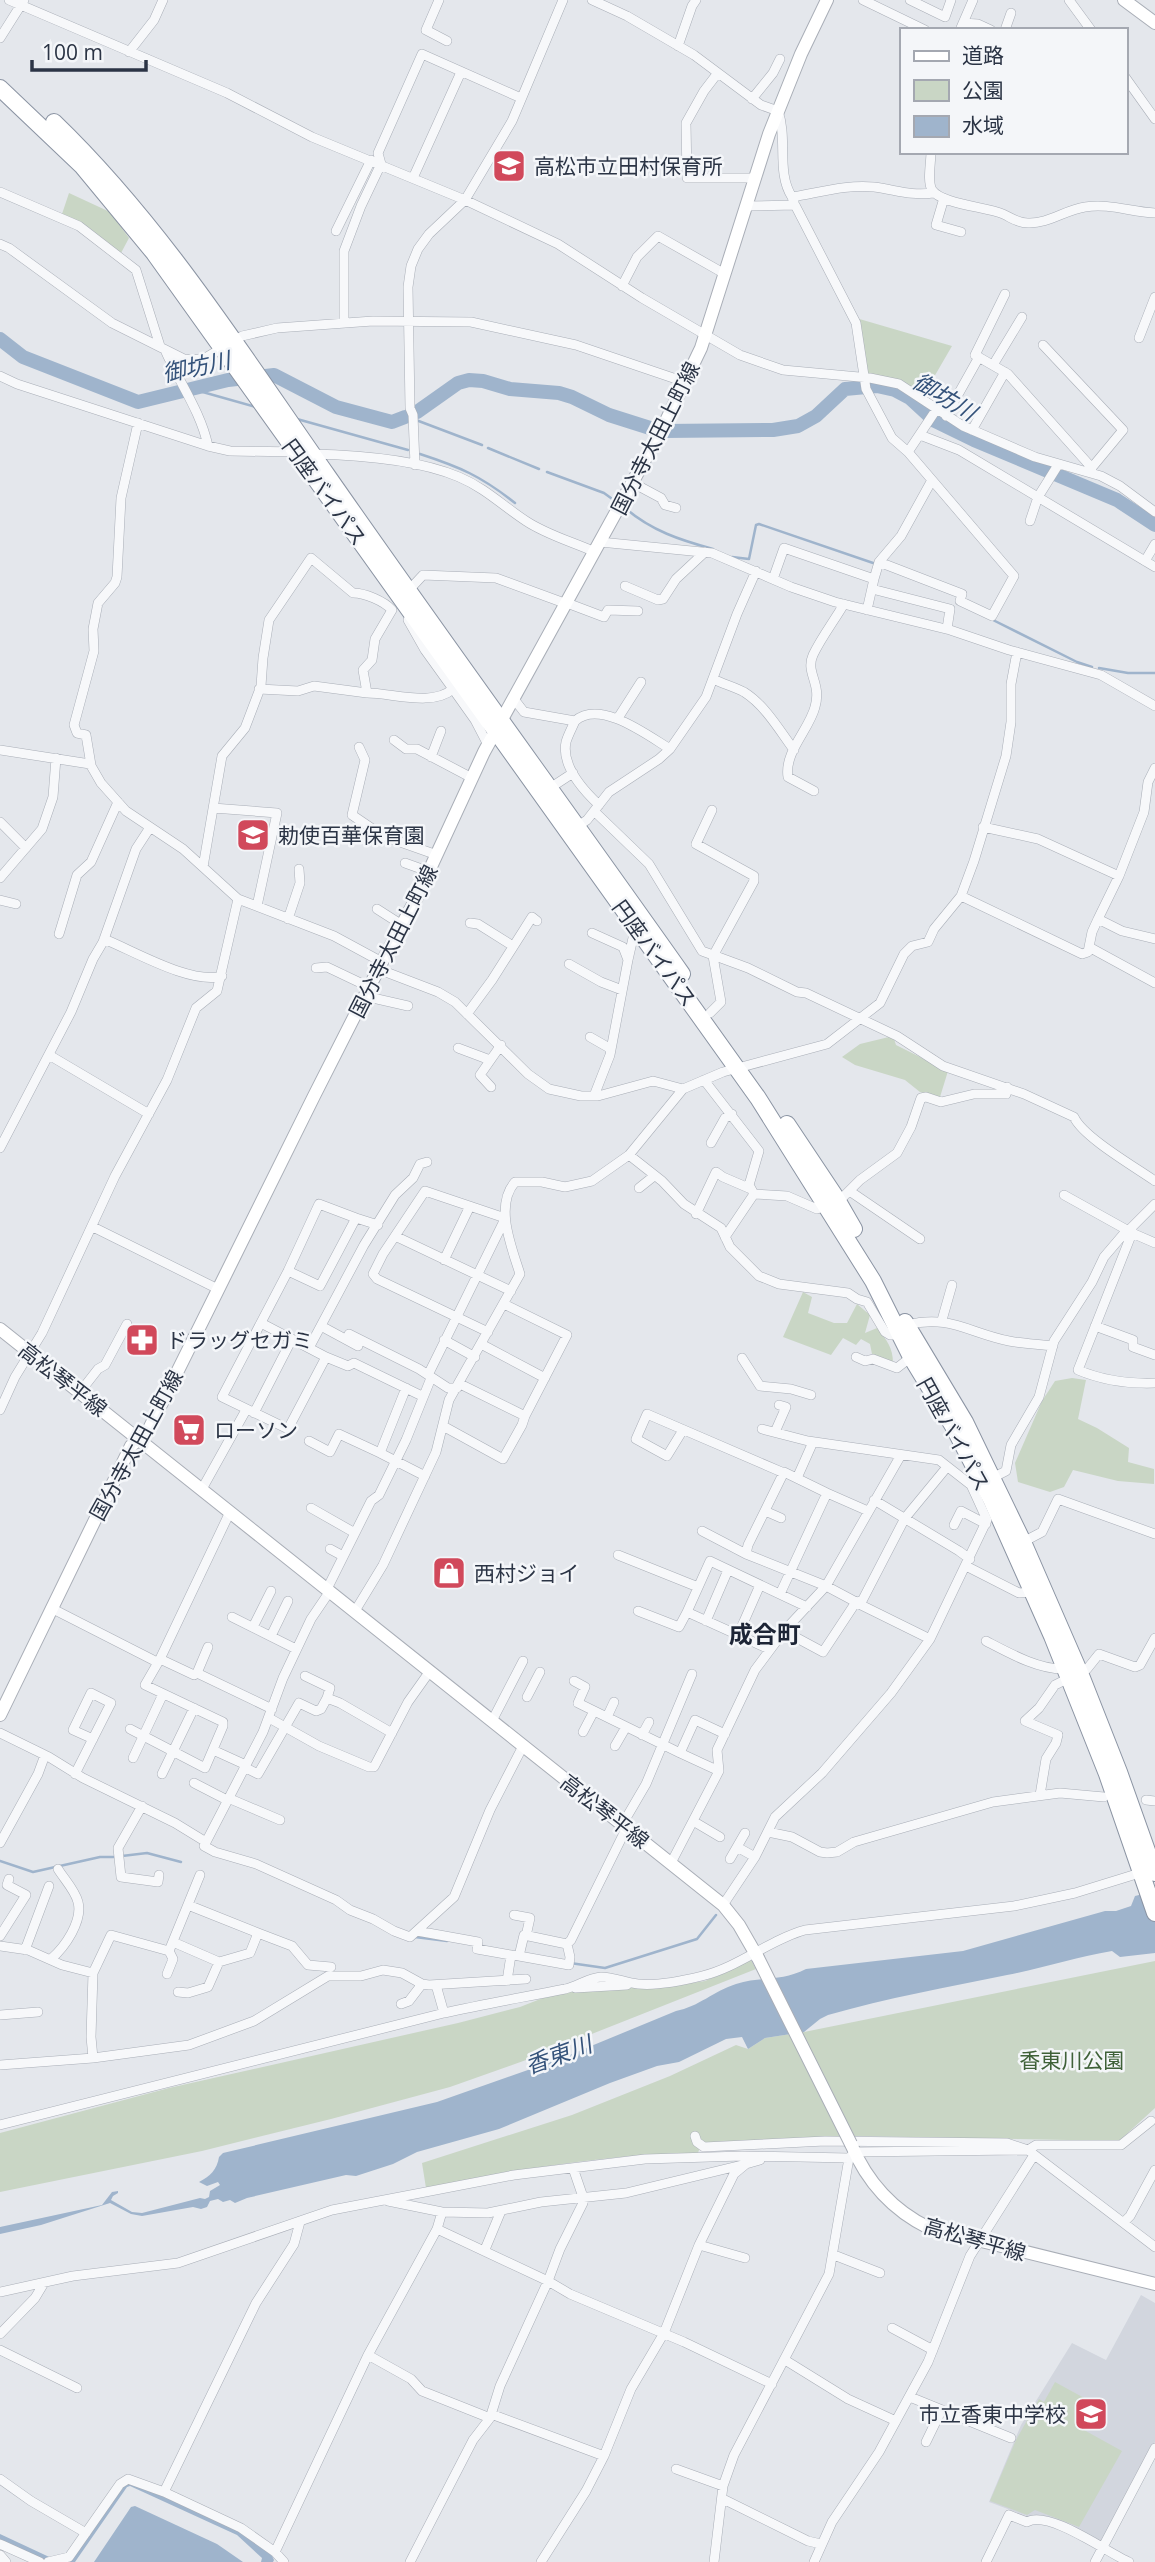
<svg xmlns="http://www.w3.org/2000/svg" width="1155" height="2562" font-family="'Open Sans','Noto Sans JP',sans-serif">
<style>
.built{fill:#d2d6de}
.green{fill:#c9d6c5}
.water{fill:#9fb4cc}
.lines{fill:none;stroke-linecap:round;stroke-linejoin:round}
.stream{stroke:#9fb4cc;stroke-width:2.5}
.river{stroke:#9fb4cc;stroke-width:14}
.street-casing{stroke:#a9aeb7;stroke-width:10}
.secondary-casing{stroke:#a9aeb7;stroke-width:14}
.highway-casing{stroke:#8b94a3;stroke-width:18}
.street{stroke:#f7f8fa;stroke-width:9}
.secondary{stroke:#fff;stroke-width:12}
.highway{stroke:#fff;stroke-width:16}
.secondary-bridge-casing{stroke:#a9aeb7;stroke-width:14;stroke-linecap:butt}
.secondary-bridge{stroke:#fff;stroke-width:12}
.labels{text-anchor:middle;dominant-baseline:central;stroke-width:5;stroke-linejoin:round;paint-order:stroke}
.poi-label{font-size:21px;fill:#2b3445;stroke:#f4f6f9;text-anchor:start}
.street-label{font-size:21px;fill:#2b3445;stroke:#f4f6f9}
.park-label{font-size:21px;fill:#3f6138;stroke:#f4f6f9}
.water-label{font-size:23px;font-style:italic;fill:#34527a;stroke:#f4f6f9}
.quarter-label{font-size:24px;font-weight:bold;fill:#1d2536;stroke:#f4f6f9}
</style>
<rect width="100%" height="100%" fill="#e4e7ec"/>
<path class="built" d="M1141,2295L1155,2303V2442L1103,2544L989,2502L1021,2425L1072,2343L1106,2360Z"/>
<path class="green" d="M69,193L110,212L129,238L121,253L89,230V228L62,214Z
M856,318L952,346L923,396L869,376L865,372Z
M893,1036L896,1045L948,1071L940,1097L920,1092L905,1080L855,1065L842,1057L860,1044Z
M803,1292L812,1297L808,1313L834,1323H847L857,1304L870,1315L865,1333L877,1328C887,1340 893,1348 893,1363L872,1354L870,1344L861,1339L856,1345L843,1338L831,1355L783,1337Z
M1072,1378L1086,1380L1078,1419L1097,1428L1129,1448L1128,1462L1154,1469V1484L1118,1481L1073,1470L1064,1487L1050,1492L1018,1482L1015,1463L1042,1401L1055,1381Z
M751,1960L756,1969L526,2060L450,2087L331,2119L202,2151L0,2192V2133L169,2088L458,2023L520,2007L548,1996L574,1991L671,1986L705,1981Z
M1155,1961V2108L1119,2141L856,2136L701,2144L698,2153C606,2154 516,2170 426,2188L422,2163L572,2115L670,2076L736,2045L748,2049L765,2038L804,2032Z
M1055,2382L1097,2405L1084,2430L1122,2451L1079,2527L1035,2510L1027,2515L990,2501L1016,2440L1039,2399L1044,2402Z"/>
<path class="water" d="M1155,1891V1953L1120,1957L1112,1951C1077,1957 1043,1968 1007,1975C948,1987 887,1998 828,2015L820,2019L804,2032L765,2038L748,2049L742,2037L726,2039L679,2062L657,2066L610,2083L499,2129L417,2152L393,2164L356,2176L346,2175L247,2198L235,2203L230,2200L223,2202L218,2199L210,2201L207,2207L201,2209L193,2207L142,2216L131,2214L110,2203L41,2225L0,2234V2227L102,2205L112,2192L118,2191V2193L113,2196L111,2200L132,2212L142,2213L200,2198L205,2199L209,2197L210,2191L220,2185L218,2182L207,2186L199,2182C210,2176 217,2170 219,2157L223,2153L437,2102L562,2058L676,2011C698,2007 714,1991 736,1984C761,1976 781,1982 806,1969L963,1951L1105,1911H1116L1131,1906L1135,1896Z
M128,2481C157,2494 266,2533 274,2560L273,2562H261L262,2558L237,2535L130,2486L127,2487L75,2562H45L0,2541V2534L60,2562L123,2484Z
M135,2506L217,2544L243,2562H94L131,2507Z"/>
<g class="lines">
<path class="stream" d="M192,389L256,407
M297,419L408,450
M416,420L482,445
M488,448L539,469
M420,454C460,467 481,476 515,503
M547,472L604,493L615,501
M625,508C652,531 680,540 713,549
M732,557L749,559L756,525L759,524L876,564
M991,619L1077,662L1092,667
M1099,668L1128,673H1155
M122,1856L147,1853L181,1862
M0,1861L33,1872L100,1857H114
M415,1937L447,1941
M570,1963L605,1968L697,1939L716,1915"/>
<path class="river" d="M0,339L23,357L138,402L228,380L274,375L336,407L392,422L405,417
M417,412L458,383L469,380L483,381L510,389L559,393L572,397L609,415L650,428
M664,431L773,430L798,426L816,416L845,389L877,386L895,390L910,398L935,421L974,440L1117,500L1155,525"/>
<defs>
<path id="street" d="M9,0L227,93L312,137L465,200L558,244L642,298L740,355L783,370L870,378L899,384L963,426L1035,457L1101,476L1120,486L1155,512
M439,0L426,30L447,41
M592,0L627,16L694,55L761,105L778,111C788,139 776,172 792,197
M863,0L925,30
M910,0L945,17L951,0
M1069,0L1091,30
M963,23L978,24L991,30
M960,30L973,0
M1005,30L1011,13
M0,38L24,0
M678,46L692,6L696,0
M129,52L154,20L163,0
M717,74L704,91L686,123L687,178H756
M1125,77L1155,119
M752,99L773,73L780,59
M931,152C931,162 927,182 932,190C941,204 987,207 1003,214C1012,218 1017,223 1028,223C1048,224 1065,210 1085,207C1109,203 1131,212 1155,213
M413,178L461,72
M0,192L79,226L136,270L160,346
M944,198L936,225L961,232
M794,202L792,197C818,193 847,184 874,187C897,190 910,196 933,193
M747,206L795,205L856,323L866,389L892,438L908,452
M336,231L371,160
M0,244L9,248L112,323L184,359L193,360L205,358L242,336L277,328L373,321L471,322L576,345L685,382
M622,286L637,257L658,236L725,274
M1005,294L975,355L1008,374L1092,468
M344,323V251L361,206L381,164L378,153L422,54L521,98
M1139,338L1155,297
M1043,345L1123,430L1089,471
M165,350C179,382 201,412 208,446
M993,365L1022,317
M0,376L17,384L208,446L230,451L298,452
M946,416L979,357
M972,430L1005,372
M920,435L959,450L1155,567
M311,454C358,455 417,459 459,477C485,488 503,506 526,521C547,535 573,542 595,552
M415,465L413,415L410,408L408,287L411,266L418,249L429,234L465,200L512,121L563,0
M633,483L661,498L665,505L676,508
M1030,521L1038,497L1058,465
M600,542L712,553L791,587L835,602L950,630L1009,650L1101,675L1155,706
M1145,561L1155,544
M879,562L962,594L960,601L992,616L1014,576L932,480
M773,579L784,548L874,579L867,610
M874,579L879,562L901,536L932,480L908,452L936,410
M625,586L658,600L663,599L676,579L705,552
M872,589L950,609L947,629
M409,590L423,575L496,578L567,604
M567,603L604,617L608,610L638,611
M408,620L425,650L453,689
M713,679C723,684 735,687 744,692C765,705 780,731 794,750
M259,689L298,691L314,686L367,693
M514,699L524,712L575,721C600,699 647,735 670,749
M618,718L641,682
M575,721C572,728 568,735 566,742C561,766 583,790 599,805
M394,740L406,749H417L472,778
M359,747L365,760L352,815L383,836L437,855
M0,750L90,764L101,783L126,811L183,849L238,899L334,936L382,962
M431,757L441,731
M91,765L86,735L77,733L74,725L94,651L93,629L98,603L115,583L117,577L121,498L138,423
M550,788L573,773
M814,791L788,777C784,752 809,730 815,707C822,683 805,673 813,655C821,638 834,621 844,604
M213,808L277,813L257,906
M594,811L649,864L702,951L748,968L797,992L806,993L897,1036L943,1066L1024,1094L1074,1117C1083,1137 1135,1167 1155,1181
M0,822L26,848
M578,826L587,820L609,792L659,759L670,749L706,697L737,614L756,571
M983,827L1038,839L1119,876L1144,812L1148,782L1155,768
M405,863L430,872
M203,867L222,756L245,728L261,686L263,658L269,620L311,558L353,593C365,593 384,601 392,610L375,639L372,660L363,670L367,693C393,693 432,707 453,689L475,720L488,745
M0,878L42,829L53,797L56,758
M961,896L974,861L1006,756L1011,722V684L1017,652
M0,900L16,904
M377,909L402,925
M288,919L300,883L299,869
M1098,919L1119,876
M470,923L478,924L513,946
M592,933L623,947L628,960L610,1055L594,1096
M59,934L77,875L91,862L118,802
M104,939C134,951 191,985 222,976
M1089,947L1155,983
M628,960L633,938L640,933
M569,964L601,982L622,990
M316,968L327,967L369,987
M378,969L438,992L455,1002L528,1074L549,1089L581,1096H598L653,1081L683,1089
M364,996L408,1006
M710,1013L721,1002L713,956L754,881V876L696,844L712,810
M467,1014L492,980L532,917L537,921
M590,1037L611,1049
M458,1048L490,1060
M49,1055L149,1114
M704,1080L759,1151L749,1185L754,1194L725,1237
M491,1087L480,1075L501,1045
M711,1143L725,1118L732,1114
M0,1148L71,1012L93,959L103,942L136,849L149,829
M629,1155L662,1181L684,1204L721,1228L730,1247L759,1276L779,1284L848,1293L857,1299L867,1302L885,1332L890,1335H899
M639,1188L654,1176
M851,1192L920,1239
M754,1194L787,1196L817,1209L827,1205
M1064,1195L1127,1230
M839,1201L860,1180L897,1153L911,1127L921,1098L926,1097L941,1102L974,1094H1006L1007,1087
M696,1214L716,1172L723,1177L751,1189
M356,1218L378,1225
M93,1227L218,1289
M1131,1228L1132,1233L1078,1370C1104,1381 1128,1384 1155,1383
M1132,1233L1155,1243
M395,1236L511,1291
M444,1260L470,1206
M942,1320L952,1285
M261,1323L326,1357L288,1429L222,1397L288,1271L319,1204L356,1218L320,1286L288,1271
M907,1325C949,1314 969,1333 1009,1341C1024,1344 1038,1344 1053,1346
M321,1326L358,1346
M1095,1326L1133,1340V1347L1155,1355
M488,1332L377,1279L373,1274L383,1254L425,1191L505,1218
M349,1334L419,1369L448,1388H457
M444,1340L475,1357
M481,1344L545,1378
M309,1348L364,1245L395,1195L413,1178L420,1164L427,1162
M326,1357L348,1366L354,1363L422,1396
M856,1357L865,1361L873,1359L897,1368L911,1357
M742,1358L760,1386L791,1389L811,1395
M428,1375L504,1221
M460,1384L525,1416
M406,1388L380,1453L425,1476
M80,1392L98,1369L105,1365L127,1324
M0,1410L15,1377L42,1333L115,1176L167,1080L196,1008L217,991L238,899
M254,1413L292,1339
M443,1426L503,1459L522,1425L525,1416L567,1335L504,1304
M683,1430L667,1456L636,1439L647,1414L784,1473
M775,1432L786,1407L779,1405
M309,1441L330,1452L339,1434L380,1453
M797,1478L813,1442
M990,1479L1006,1471L1011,1445L1039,1397L1054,1341L1092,1282L1104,1257L1127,1230L1131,1228L1155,1204
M202,1489L246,1410
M874,1500L959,1551L970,1559
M311,1508L355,1533
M765,1511L781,1518
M954,1525L961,1511L986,1524
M702,1531L746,1554
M1023,1542L1042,1532L1058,1499L1155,1534
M330,1549L343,1556
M618,1555L698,1587
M966,1566L1019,1593L1032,1592
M327,1589L371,1501L379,1495L406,1440L431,1378
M330,1591L311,1619L283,1678L263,1732L204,1846L215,1852L256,1864L336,1900L350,1910L373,1919L394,1931L410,1937L454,1897L490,1810L523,1746
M780,1594L827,1493L868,1511
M856,1602L862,1601L905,1518L947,1467
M857,1603L930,1639
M51,1608L157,1662
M355,1611L383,1565L436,1452L449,1400L520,1274C512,1248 494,1206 515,1182H542L565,1187L592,1181L629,1155L683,1089L723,1072L827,1044L880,1003L904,954L912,946L928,942L934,929L961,896L1082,954L1088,952L1092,932L1098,919L1122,931L1155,939
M638,1611L679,1627L687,1612
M232,1617L296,1649
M706,1621L728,1570
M253,1627L271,1591
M784,1631L823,1652L856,1602L826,1586L746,1554L748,1545L784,1472L827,1493
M738,1635L760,1585
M271,1636L288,1601
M986,1641C1009,1653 1039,1670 1065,1669
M769,1649L687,1612L710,1561L807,1607
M160,1659L194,1675L197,1673L272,1709
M197,1673L208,1647
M305,1676L330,1688L327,1698
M574,1681L585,1687L578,1703L680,1753
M527,1697L540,1672
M607,1717L614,1702
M269,1718L319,1746L369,1767H374L408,1702L430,1671
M492,1721L523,1661
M130,1729L205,1768L223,1726V1722L145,1685L160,1659L230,1512
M583,1732L594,1711
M0,1733L49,1757L83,1778L175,1823L206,1842
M642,1735L649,1722
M615,1746L626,1727
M213,1750L246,1765
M133,1758L163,1694
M244,1767L258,1774L299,1703L316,1711L321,1709L327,1698L340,1703L392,1733
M719,1771L680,1753L695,1720L725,1734
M75,1774L111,1703L91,1693L73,1730L93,1739
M162,1774L194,1708
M194,1783L227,1800
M1040,1795L1046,1759L1056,1743L1058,1735L1025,1721L1039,1708L1055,1685L1087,1669L1099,1654L1135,1667L1140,1665L1155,1638
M228,1798L280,1820
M1146,1800L1155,1801
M142,1806L118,1848L121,1877L158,1882L159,1875
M693,1821L720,1837
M622,1825L646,1784L692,1674
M768,1832L792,1837L820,1852L827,1853L837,1852L854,1842L993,1802L1060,1793L1104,1797
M0,1843L38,1774L45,1755
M737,1847L755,1857
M730,1859L745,1833
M671,1863L719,1771L717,1750L755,1670L784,1631L826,1586L901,1455
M723,1905L755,1857L775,1817L822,1773L891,1693L930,1639L987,1520L971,1485L939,1460L808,1441L762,1429
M514,1915L530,1918L526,1936
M417,1931L478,1942L477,1949L511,1955
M258,1933L292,1946L308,1965L331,1967
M0,1936L26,1895L7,1885L9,1879
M173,1942L219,1962L250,1953L258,1933L188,1905
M0,1946L28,1950L62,1965L93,1973
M25,1950L49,1886
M519,1956L569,1965L570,1957L567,1944
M51,1959C65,1947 83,1921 78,1902C75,1890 64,1879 58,1869
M167,1974L173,1959L169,1951
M507,1981L511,1955L519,1956L524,1935L562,1943L567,1944L571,1940L626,1829
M436,1985L444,2013C484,2004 525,1997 565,1989C578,1986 588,1978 601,1977C614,1977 626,1983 638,1984C658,1986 682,1981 702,1976C739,1967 769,1940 805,1930L1014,1906L1075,1893L1143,1872
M575,1988L627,1985
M178,1992L188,1993L208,1987L219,1962
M401,2004L409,2001L422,1984
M0,2015L38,2012
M93,2058L91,2037L93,1973L111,1935L169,1951L200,1875
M0,2065L93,2058L189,2045L254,2021L328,1976H361L383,1970L402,1973L422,1984L429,1985L526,1979
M0,2125L444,2013
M695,2136L697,2142L704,2147L825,2141L1007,2143L1028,2150L1036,2145H1121L1151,2121
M388,2201L442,2212L488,2213L541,2202L626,2193L742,2165
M1124,2222L1130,2216L1155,2170
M437,2229L548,2281L570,2294L684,2342L772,2384
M699,2245L745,2258
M486,2247L501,2211
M834,2255L880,2273
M0,2292L73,2276L178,2263L332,2210L514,2175L645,2159L742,2156L849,2158L855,2152L1028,2150L1155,2247
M892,2328L933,2350
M0,2334L35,2298L44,2283
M0,2350L77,2388
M368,2355L411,2379L422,2391L490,2418
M785,2360L848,2399L896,2421
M910,2397L1011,2438
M491,2414L604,2456
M926,2442L941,2411
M676,2469L723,2486
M0,2479L31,2501L86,2533
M164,2492L256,2303L294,2244L300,2222
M723,2499L808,2541L821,2544
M0,2544L40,2562
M275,2552L368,2355L437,2229L442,2212
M0,2555L6,2562
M48,2562L69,2557L120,2484L128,2479L164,2492L241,2528L275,2552L284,2562
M410,2562L473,2440L490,2418L500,2386L548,2281L560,2249L583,2203V2197L573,2168
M541,2562L586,2491L604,2456L631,2389L664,2333L699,2245L734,2174L746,2164L760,2160
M714,2562L723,2486L734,2455L829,2274L849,2158
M814,2562L832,2522L879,2452L928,2362L970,2256L1034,2155
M986,2562L1009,2515L1027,2522C1048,2509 1108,2553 1129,2562
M1095,2562L1155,2448"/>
<path id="secondary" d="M1124,0L1155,23
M0,1329L723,1905L739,1925L758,1958
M0,1715L131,1446L148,1431L314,1096L382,962L417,897L484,752L664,425L701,348L769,134L801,54L827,0
M851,2144C867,2182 892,2210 929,2228L1155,2284"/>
<path id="highway" d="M0,88L82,166L154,253L758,1098L873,1281L911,1357L953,1426L991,1499L1052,1636L1107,1774L1155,1913
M54,122C161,225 242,354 327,475C444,643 564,807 682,974
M787,1124L835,1196L854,1229
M905,1322L965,1422L1023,1542L1080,1673L1119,1772L1155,1873"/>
</defs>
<use href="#street" class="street-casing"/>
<use href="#secondary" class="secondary-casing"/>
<use href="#highway" class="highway-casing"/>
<use href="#street" class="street"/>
<use href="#secondary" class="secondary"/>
<use href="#highway" class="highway"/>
<defs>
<path id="secondary-bridge" d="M758,1958L851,2144"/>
</defs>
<use href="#secondary-bridge" class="secondary-bridge-casing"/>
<use href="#secondary-bridge" class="secondary-bridge"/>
</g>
<defs>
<symbol id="school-square" viewBox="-11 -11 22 22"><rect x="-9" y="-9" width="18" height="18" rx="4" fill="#d1495b" stroke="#f4f6f9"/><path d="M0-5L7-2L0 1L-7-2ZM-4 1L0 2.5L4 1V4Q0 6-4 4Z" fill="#fff"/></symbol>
<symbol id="pharmacy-square" viewBox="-11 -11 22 22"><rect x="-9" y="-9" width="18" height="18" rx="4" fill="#d1495b" stroke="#f4f6f9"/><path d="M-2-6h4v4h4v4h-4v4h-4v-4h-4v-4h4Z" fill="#fff"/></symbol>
<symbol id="supermarket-square" viewBox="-11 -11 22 22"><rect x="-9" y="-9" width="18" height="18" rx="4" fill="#d1495b" stroke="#f4f6f9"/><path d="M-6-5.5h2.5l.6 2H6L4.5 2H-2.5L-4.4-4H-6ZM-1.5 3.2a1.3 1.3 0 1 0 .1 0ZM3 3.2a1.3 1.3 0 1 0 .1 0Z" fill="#fff"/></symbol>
<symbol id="shop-square" viewBox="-11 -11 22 22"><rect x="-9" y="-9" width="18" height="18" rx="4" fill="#d1495b" stroke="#f4f6f9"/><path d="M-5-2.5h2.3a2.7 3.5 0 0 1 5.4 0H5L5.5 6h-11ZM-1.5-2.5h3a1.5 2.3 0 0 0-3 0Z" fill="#fff"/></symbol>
</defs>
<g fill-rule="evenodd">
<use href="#school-square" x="490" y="147" width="38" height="38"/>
<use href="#school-square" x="234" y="816" width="38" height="38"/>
<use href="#pharmacy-square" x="123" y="1321" width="38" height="38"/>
<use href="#supermarket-square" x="170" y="1411" width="38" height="38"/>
<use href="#shop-square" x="430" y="1554" width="38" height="38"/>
<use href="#school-square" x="1072" y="2395" width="38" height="38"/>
</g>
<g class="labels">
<g class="poi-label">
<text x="534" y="166">高松市立田村保育所</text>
<text x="278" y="835">勅使百華保育園</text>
<text x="166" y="1340">ドラッグセガミ</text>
<text x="214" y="1430">ローソン</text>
<text x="474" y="1573">西村ジョイ</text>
<text x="1066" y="2414" text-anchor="end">市立香東中学校</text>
</g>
<g class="street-label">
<text transform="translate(655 438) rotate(-63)">国分寺太田上町線</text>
<text transform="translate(325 492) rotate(54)">円座バイパス</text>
<text transform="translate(393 941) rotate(-63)">国分寺太田上町線</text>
<text transform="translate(655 953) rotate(54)">円座バイパス</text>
<text transform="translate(63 1379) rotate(38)">高松琴平線</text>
<text transform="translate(954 1434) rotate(61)">円座バイパス</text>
<text transform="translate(136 1445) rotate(-61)">国分寺太田上町線</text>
<text transform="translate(605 1811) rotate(38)">高松琴平線</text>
<text transform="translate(975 2239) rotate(16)">高松琴平線</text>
</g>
<g class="park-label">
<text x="1072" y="2060">香東川公園</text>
</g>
<g class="water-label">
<text transform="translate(196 366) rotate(-12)">御坊川</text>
<text transform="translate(945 396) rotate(31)">御坊川</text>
<text transform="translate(558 2054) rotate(-20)">香東川</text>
</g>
<g class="quarter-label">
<text x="765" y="1633">成合町</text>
</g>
</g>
<rect x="900" y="28" width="228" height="126" fill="#f4f6f9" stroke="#a4a8b1" stroke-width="2"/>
<rect x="914" y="51" width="35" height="10" fill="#ffffff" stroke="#a4a8b1" stroke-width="2"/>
<text x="962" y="63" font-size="21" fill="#2b3445">道路</text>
<rect x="914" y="80" width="35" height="21" fill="#c9d6c5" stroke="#a4a8b1" stroke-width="2"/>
<text x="962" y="98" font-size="21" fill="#2b3445">公園</text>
<rect x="914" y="116" width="35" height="21" fill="#9fb4cc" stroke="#a4a8b1" stroke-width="2"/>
<text x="962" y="133" font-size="21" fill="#2b3445">水域</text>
<path d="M32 60v10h114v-10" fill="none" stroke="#2b3445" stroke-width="3.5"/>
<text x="42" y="60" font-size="21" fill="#2b3445" stroke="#f4f6f9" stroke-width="5" paint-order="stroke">100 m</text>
</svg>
